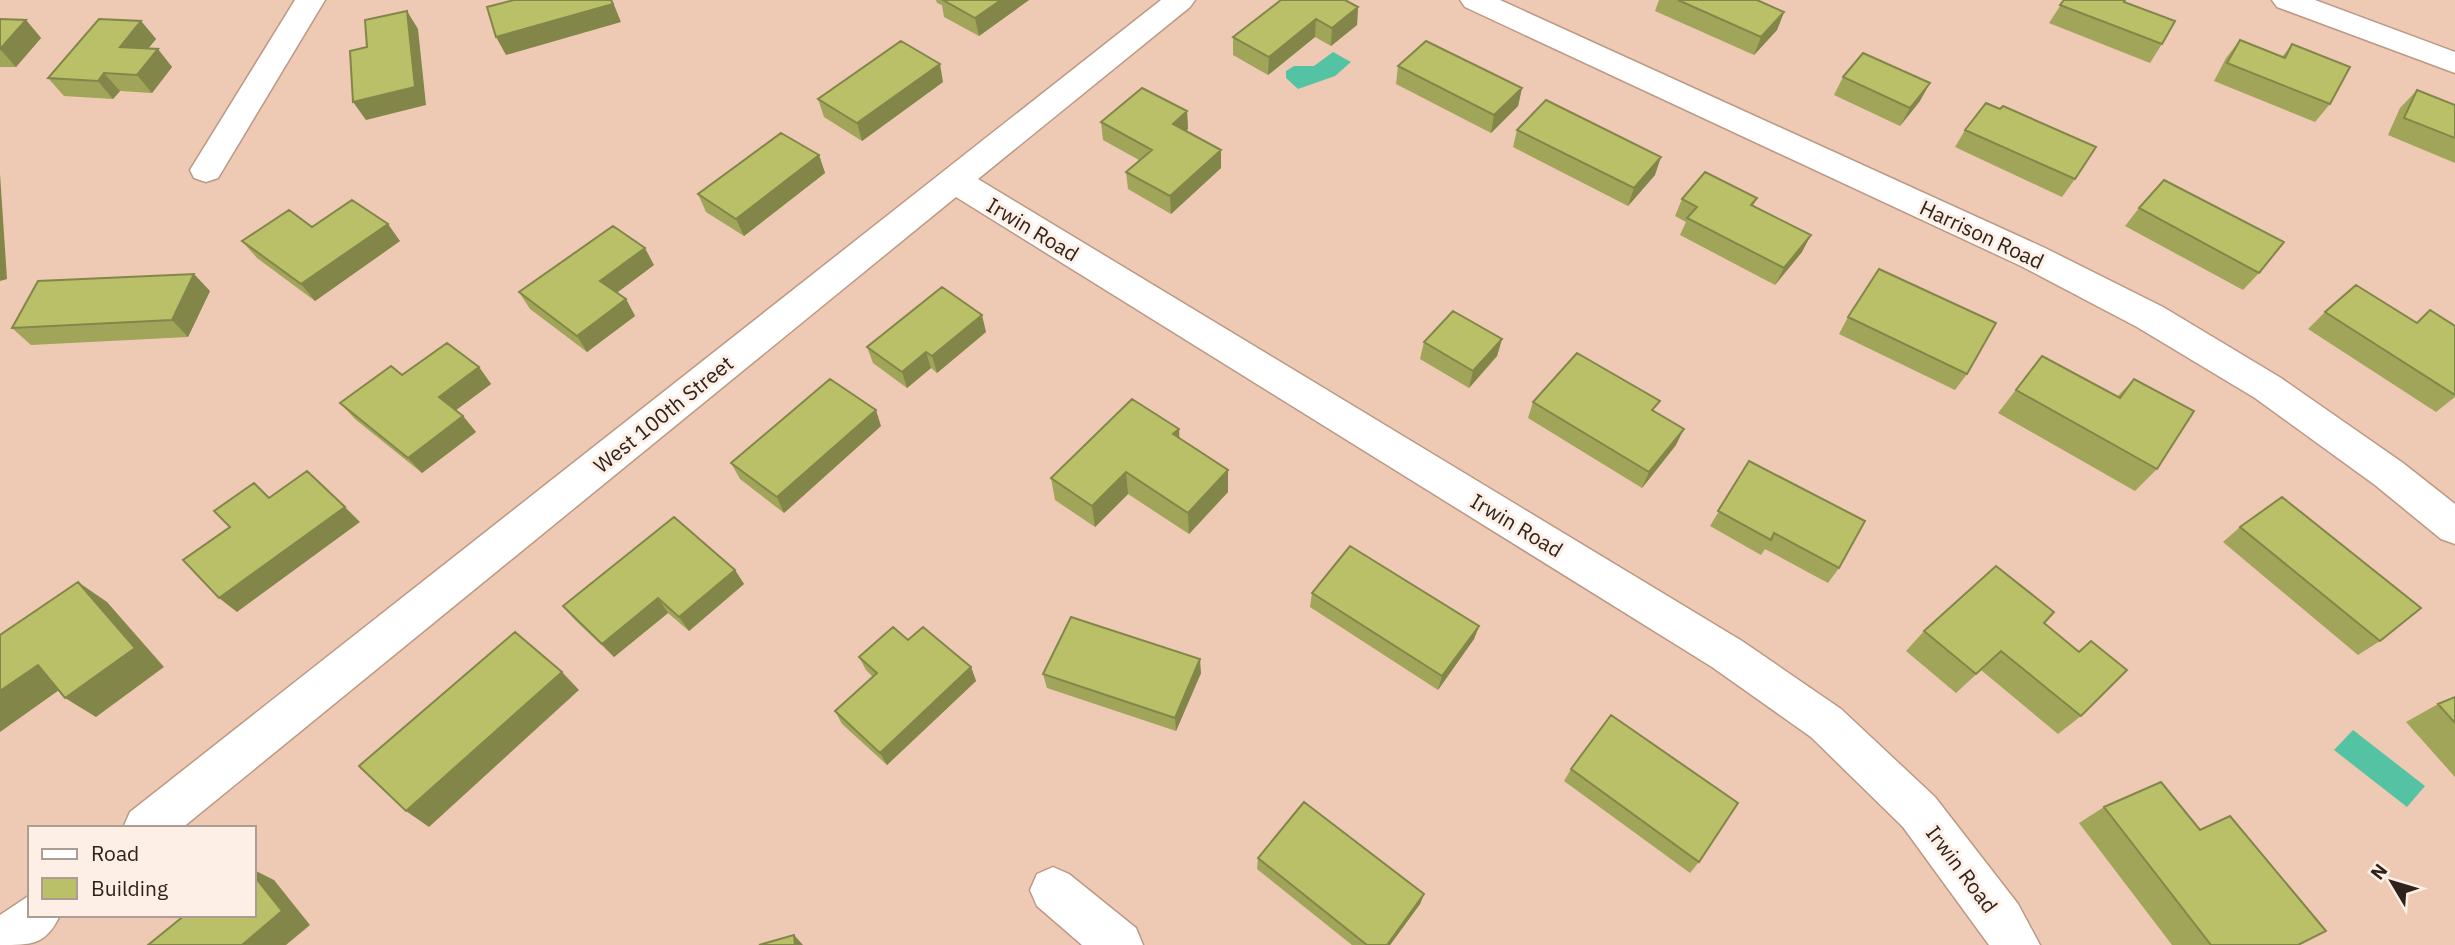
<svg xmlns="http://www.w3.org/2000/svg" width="2455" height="945" font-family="'IBM Plex Sans',sans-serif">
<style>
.water{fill:#54c3a4}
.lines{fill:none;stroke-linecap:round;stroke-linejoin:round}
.minor-casing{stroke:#bc9985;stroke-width:3}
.minor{fill:#fff;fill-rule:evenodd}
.wall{fill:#a0a559}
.shaded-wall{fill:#828649}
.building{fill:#bac068;stroke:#828649;stroke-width:2}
.labels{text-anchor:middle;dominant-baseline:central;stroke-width:6;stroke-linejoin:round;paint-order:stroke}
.street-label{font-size:21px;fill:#2f221a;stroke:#feefe6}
</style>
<rect width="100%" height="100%" fill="#eec9b3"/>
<path class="water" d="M1333,52L1351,62L1335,76L1298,89L1286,78V71L1294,66H1314Z
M2353,730L2425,786L2407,807L2334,750Z"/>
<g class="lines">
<defs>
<path id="minor" d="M295,0H325L218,178L206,182L194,178L190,170Z
M1161,0H1195L1190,7L978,179L1742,641L1841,709L1935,797L2018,904L2040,945H1989L1903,827L1811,737L1712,667L956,197L182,828H123L130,812Z
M1460,0H1500L2045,248L2163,307L2281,378L2403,463L2455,504V544L2441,539L2375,485L2255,398L2137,327L2021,266L1465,7Z
M2272,0H2315L2455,52V73L2277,7Z
M1053,867L1069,874L1136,928L1143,945H1082L1037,906L1030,890L1037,874Z
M30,895V915H60C46,945 32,945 0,945V915Z"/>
</defs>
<use href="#minor" class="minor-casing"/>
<use href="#minor" class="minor"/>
</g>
<path class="wall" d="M936,0H1029L979,36L944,17L942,5L937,3Z
M1659,0H1757L1784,12L1777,30L1754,55L1655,11Z
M2064,0L2124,2L2162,44L2150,63L2049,23Z
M1358,7L1357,25L1331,46L1315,37L1268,75L1233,55V37Z
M0,19L26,20L41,38L16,67H0Z
M141,21L156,39L148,48L172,67L152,93L120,91L113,99L64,96L48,78Z
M2240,40L2282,57L2292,44L2330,104L2315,122L2214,81L2226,58Z
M1398,66L1522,88L1518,106L1491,133L1396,84Z
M1843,77L1920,101L1900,126L1834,95Z
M943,82L862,141L824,117L818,99Z
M2417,90L2455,105V163L2388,135L2400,108Z
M2000,109L2075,179L2062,197L1955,147L1965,130Z
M1187,111L1188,129L1186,131L1221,168L1171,214L1128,189L1126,172L1139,160L1103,140L1101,122Z
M1517,130L1655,175L1628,206L1513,147Z
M819,155L825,173L744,236L706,212L698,194Z
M1757,198L1753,206L1802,252L1775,285L1680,235L1686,222L1675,216L1682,199Z
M2139,208L2259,273L2243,290L2125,226Z
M312,227L400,241L315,301L257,258L242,241Z
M654,265L617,292L626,299L635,316L587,352L530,309L519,292Z
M210,291L188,337L31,345L12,328Z
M2325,312L2417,323L2455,326V397L2436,412L2308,329Z
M1848,317L1967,374L1955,390L1839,334Z
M986,332L937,373L931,368L907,388L873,363L867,347Z
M1502,339L1497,356L1469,388L1420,359L1424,342Z
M2042,356L2117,397L2134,379L2157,469L2135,491L1998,413Z
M479,367L491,384L456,410L463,416L476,432L422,473L355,419L340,403L402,375Z
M1533,402L1655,412L1676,445L1642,488L1528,418Z
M881,426L784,513L740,479L731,463Z
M1179,438L1228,492L1189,534L1128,494L1095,527L1055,500L1051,478Z
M1749,461L1839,568L1828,583L1765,549L1761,555L1710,526Z
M2240,527L2380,641L2358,655L2223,542Z
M735,570L744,584L689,631L668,613L614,657L575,620L563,606Z
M1312,593L1479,626L1474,639L1438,690L1310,607Z
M2044,623L2079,652L2091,641L2081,716L2058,734L1981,670L1956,693L1906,651L1924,631Z
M908,640L971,667L976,681L887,765L842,724L835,711L873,677L866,670L859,657Z
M1201,673L1176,731L1047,688L1043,674Z
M2455,697V777L2406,722L2438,704Z
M1571,769L1699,862L1690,873L1564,781Z
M2104,807L2200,830L2298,945H2172L2079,823Z
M1258,858L1424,894L1420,904L1390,945H1352L1257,869Z"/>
<path class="shaded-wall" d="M611,0H612L621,22L506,55L496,37Z
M1001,0H1029L979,36L975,18Z
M1358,7L1357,25L1331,46L1332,28Z
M407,11L418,29L426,105L366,120L353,102Z
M1784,12L1777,30L1754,55L1761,37Z
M1316,19L1315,37L1268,75L1269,57Z
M26,20L41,38L16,67L0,49Z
M141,21L156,39L135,65L120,47Z
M158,49L172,67L152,93L137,75Z
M940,64L943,82L862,141L857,123Z
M104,73L120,91L113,99L98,81Z
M1930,83L1920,101L1900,126L1910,108Z
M1522,88L1518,106L1491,133L1494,115Z
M1187,111L1188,129L1173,142V124Z
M1221,150V168L1171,214L1170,196Z
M819,155L825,173L744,236L736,219Z
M1661,157L1655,175L1628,206L1634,188Z
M0,174L7,279L0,281Z
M388,224L400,241L315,301L301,284Z
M1811,235L1802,252L1775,285L1784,268Z
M645,248L654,265L610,298L600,281Z
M194,274L210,291L188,337L172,320Z
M626,299L635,316L587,352L577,336Z
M982,315L986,332L937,373L932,356Z
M1502,339L1497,356L1469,388L1473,371Z
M926,352L931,368L907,388L902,372Z
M479,367L491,384L452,413L439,397Z
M876,410L881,426L784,513L777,497Z
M463,416L476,432L422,473L408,458Z
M1179,429L1180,451L1173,434Z
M1684,429L1676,445L1642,488L1649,472Z
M1228,470V492L1189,534L1188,513Z
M1126,472L1128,494L1095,527L1092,506Z
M345,507L360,522L237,612L219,598Z
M735,570L744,584L689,631L679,617Z
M78,582L107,602L164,667L96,717L65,698Z
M658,598L668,613L614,657L602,644Z
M1479,626L1474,639L1438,690L1442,676Z
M1200,659L1201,673L1176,731L1175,718Z
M38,665L69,683L0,732V691Z
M971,667L976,681L887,765L880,753Z
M562,672L579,690L429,827L406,811Z
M254,870L274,880L310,925L286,945H242L254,876Z
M1424,894L1420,904L1390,945H1387Z
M794,935L803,945H795Z"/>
<path class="building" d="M514,0H611L613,4L496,37L487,7Z
M943,0H1001L975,18Z
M1281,0H1345L1358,7L1332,28L1316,19L1269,57L1233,37Z
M1678,0H1757L1784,12L1761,37Z
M2064,0H2125L2124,2L2175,21L2162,44L2060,5Z
M407,11L415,87L353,102L350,51L367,47L365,20Z
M0,19L26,20L0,49Z
M99,19L141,21L120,47L158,49L137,75L104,73L98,81L48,78Z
M2240,40L2285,58L2292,44L2350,67L2330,104L2227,63Z
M901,41L940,64L857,123L818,99Z
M1426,41L1522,88L1494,115L1398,66Z
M1863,53L1930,83L1910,108L1843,77Z
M1142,88L1187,111L1173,124L1221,150L1170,196L1126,172L1152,150L1101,122Z
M2417,90L2455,105V138L2404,118Z
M1546,100L1661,157L1634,188L1517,130Z
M1986,103L2000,109L2003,106L2096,147L2075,179L1965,130Z
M781,133L819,155L736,219L698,194Z
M1705,172L1757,198L1751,205L1811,235L1784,268L1687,218L1697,207L1682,199Z
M2164,180L2284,242L2259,273L2139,208Z
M352,200L388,224L301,284L242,241L289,210L312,227Z
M613,226L645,248L600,281L626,299L577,336L519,292Z
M1879,269L1996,323L1967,374L1848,317Z
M194,274L172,320L12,328L38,281Z
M2356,285L2417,323L2430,310L2455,326V395L2325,312Z
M942,287L982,315L932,356L926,352L902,372L867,347Z
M1453,311L1502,339L1473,371L1424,342Z
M447,343L479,367L439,397L463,416L408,458L340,403L391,366L402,375Z
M1577,353L1660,401L1652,410L1684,429L1649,472L1533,402Z
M2042,356L2120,398L2134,379L2194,411L2157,469L2016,390Z
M830,379L876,410L777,497L731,463Z
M1132,399L1179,429L1173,434L1228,470L1188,513L1126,472L1092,506L1051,478Z
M1749,461L1865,521L1839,568L1774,533L1771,540L1718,511Z
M307,471L345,507L219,598L183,560L230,527L214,511L254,483L269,498Z
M2282,497L2421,608L2380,641L2240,527Z
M674,517L735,570L679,617L658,598L602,644L563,606Z
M1350,546L1479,626L1442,676L1312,593Z
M1996,566L2054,612L2044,623L2079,652L2091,641L2127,670L2081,716L2001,651L1976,674L1924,631Z
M78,582L135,648L65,698L38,665L0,691V635Z
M1071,617L1200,659L1175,718L1043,674Z
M893,627L908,640L923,627L971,667L880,753L835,711L877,673L859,657Z
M515,632L562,672L406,811L359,766Z
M2455,697V723L2438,704Z
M1611,715L1738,803L1699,862L1571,769Z
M2161,782L2200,830L2230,816L2326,931L2298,945H2211L2104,807Z
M1304,802L1424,894L1387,945H1367L1258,858Z
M254,876L282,911L242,945H148L185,915H254Z
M794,935L795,945H759Z"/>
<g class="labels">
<g class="street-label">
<text transform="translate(1033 229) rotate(31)">Irwin Road</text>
<text transform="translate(1982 234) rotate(25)">Harrison Road</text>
<text transform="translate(663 414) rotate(-39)">West 100th Street</text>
<text transform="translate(1517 525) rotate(31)">Irwin Road</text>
<text transform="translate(1962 869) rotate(53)">Irwin Road</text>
</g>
</g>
<rect x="28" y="826" width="228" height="91" fill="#feefe6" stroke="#ab9d94" stroke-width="2"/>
<rect x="42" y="849" width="35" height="10" fill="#ffffff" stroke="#ab9d94" stroke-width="2"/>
<text x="91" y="861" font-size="21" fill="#2f221a">Road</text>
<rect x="42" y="878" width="35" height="21" fill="#bac068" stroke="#ab9d94" stroke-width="2"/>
<text x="91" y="896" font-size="21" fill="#2f221a">Building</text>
<g transform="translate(2392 882) rotate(308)" stroke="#feefe6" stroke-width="5" paint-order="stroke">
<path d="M0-5L12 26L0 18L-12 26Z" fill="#2f221a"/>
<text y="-10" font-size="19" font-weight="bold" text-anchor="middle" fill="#2f221a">N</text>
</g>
</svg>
